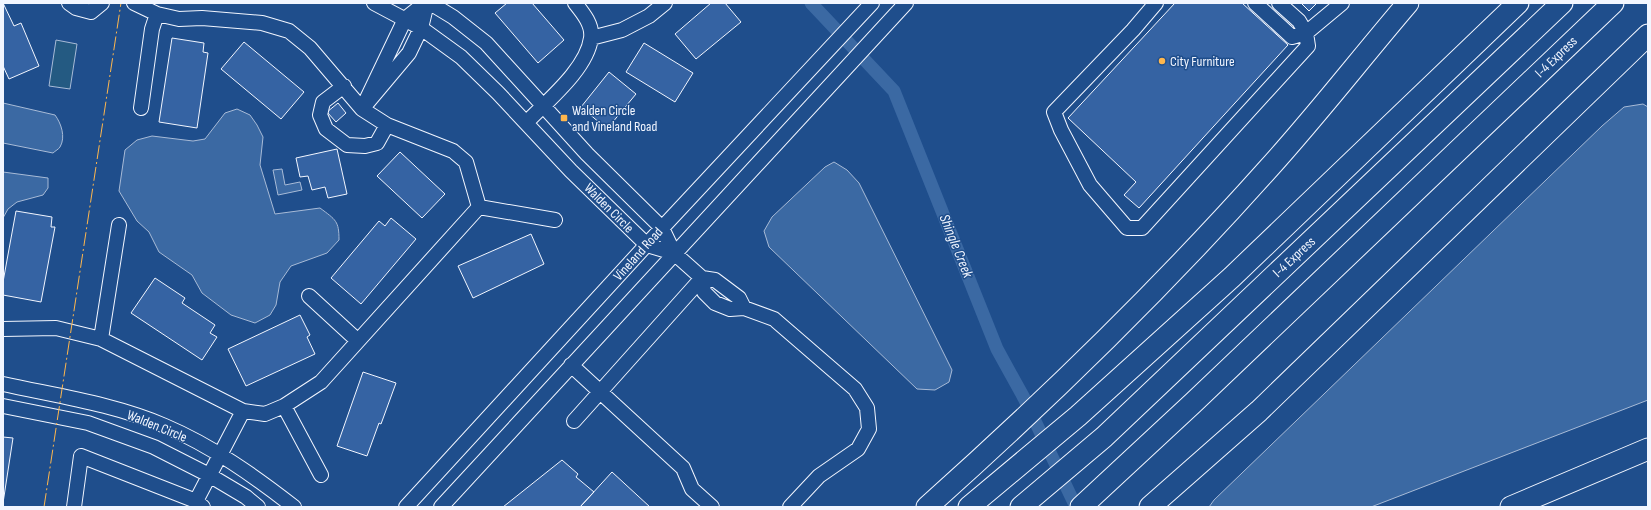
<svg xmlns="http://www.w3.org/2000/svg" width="1651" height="510" font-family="'Sofia Sans Condensed',sans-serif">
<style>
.green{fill:#245a82;stroke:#a8bbd7}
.water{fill:#3b69a3;stroke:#a8bbd7}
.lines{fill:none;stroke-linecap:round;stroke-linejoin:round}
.canal{stroke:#3b69a3;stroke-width:13}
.building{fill:#3563a3;stroke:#f2f6ff}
.minor-casing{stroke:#f2f6ff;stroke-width:16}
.highway-casing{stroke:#f2f6ff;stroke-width:23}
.minor{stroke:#1f4e8c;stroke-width:14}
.highway{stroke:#1f4e8c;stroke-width:21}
.power{stroke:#ffb74d;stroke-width:1;stroke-dasharray:14 3 2 3;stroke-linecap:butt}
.poi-dot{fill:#ffb74d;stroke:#1f4e8c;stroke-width:1.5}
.labels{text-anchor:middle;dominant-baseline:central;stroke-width:3;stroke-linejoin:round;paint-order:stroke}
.street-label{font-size:14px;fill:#f2f6ff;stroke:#1f4e8c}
.poi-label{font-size:14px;fill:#f2f6ff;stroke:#1f4e8c;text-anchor:start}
.water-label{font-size:15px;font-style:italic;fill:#f2f6ff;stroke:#1f4e8c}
</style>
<rect width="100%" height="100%" fill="#1f4e8c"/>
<path class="green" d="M56,40L77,44L70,89L49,86Z"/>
<path class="water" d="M3,103L55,115C61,123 66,137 60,147C59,149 55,151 53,153L3,143Z
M1643,104L1648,107V400L1371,507H1209L1214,500L1602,126L1624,107Z
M237,109L250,115L257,125L263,137L260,165L275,214L320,208C336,220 339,221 339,240L327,253L291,266L280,282L276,305L270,315L255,323L231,315L202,293L192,275L159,252L149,232L137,221L119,191L125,150L137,140L152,136L193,141L205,139L225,113Z
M834,162L847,170L859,183L952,370L949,382L935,390L917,389L769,247L764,231L772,217L825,167Z
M282,169L285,185L300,182L302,190L278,195L273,170Z
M3,172L48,178V188L43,195L17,202L8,209L3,218Z"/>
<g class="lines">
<path class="canal" d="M811,3L894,91L997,349L1024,398L1076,507"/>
</g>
<path class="building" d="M3,3L14,26L21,23L39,66L9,79L3,66Z
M507,3H532L564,40L538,63L495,13Z
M711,3H725L741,22L696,59L675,34Z
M1175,3H1242L1288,45L1139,208L1124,195L1136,182L1068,118Z
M1301,3H1317L1309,11Z
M172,38L204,43L203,52L208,53L197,128L159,122Z
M244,42L304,92L281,119L221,69Z
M644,43L693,73L675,102L626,72Z
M609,72L636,94L607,129L581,107Z
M338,103L346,113L336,122L327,112Z
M337,149L347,194L328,198L325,187L312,190L308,176L300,177L296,158Z
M400,152L445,194L422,218L377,176Z
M16,211L52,217L51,227H55L41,302L3,295V282Z
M391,218L416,239L361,304L331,278L379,221L385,226Z
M531,234L544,264L473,298L458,266Z
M155,278L185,298L182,303L215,325L210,333L217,337L202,360L131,313Z
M300,315L310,335L307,337L315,354L246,386L228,349Z
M363,372L396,383L381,424L379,423L367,456L337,446Z
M3,437L13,438L3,503Z
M562,460L578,474L576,477L594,492L580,507H503Z
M612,472L650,507H580Z"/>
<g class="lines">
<defs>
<path id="minor" d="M69,3L76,8L91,12L102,3
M374,3L421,28L461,57L498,93L571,171L647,245L674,253
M425,3L405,19L362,109L409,53L421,28L427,3
M430,3L453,17L486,43L587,154L662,228L674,253L702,278L715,280L739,298L744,308
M1156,3L1133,30L1054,112L1061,130L1090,185L1127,228H1142L1308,46L1306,33L1342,3
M1255,3L1292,37L1306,33L1299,21L1279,3
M591,38L622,30L649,16L665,3
M344,86L323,102L320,115L326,129L347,145L365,146L377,143L387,125
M141,108L152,29L157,14
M526,123C547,101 587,69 591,38C593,25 583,13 575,3
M479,207L555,220
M702,278L704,292L715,303L730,309L744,308L774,319L855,389L867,408L869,429L858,449L819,476L790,507
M309,296L358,341
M3,329L56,328L101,339L243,411L265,414L284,406L321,382L479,207L466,162L453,151L387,125L362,109L310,48L289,31L262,23L202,18L179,19L157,14L134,3
M101,339L119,225
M571,365L683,468L692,489L712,507
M3,384C57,396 114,404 165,426C212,446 254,476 294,507
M3,406L88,423L154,447L209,475L246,497L258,507
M284,406L321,475
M574,421L702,278
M196,501L243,411
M74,507L81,456L196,501L203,507
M406,507L662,228L872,3
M441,507L906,3"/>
<path id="highway" d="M927,507C1047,400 1161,289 1268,169C1317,115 1361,58 1408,3
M969,507L1078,416L1232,277L1518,3
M1021,507L1104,437L1562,3
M1081,507L1193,403L1613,3
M1150,507L1259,411L1648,35
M1511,507L1648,449"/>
</defs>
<use href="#minor" class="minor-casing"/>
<use href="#highway" class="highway-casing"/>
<use href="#minor" class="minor"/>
<use href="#highway" class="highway"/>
<path class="power" d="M44,507L121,3"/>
</g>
<g class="poi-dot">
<circle cx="1162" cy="61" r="4"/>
<rect x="560" y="114" width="8" height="8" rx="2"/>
</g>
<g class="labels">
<g class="street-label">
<text transform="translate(1556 57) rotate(-44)">I-4 Express</text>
<text transform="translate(609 208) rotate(45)">Walden Circle</text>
<text transform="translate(638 254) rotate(-48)">Vineland Road</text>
<text transform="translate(1294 257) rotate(-43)">I-4 Express</text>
<text transform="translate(157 426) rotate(22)">Walden Circle</text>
</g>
<g class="poi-label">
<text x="1170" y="61">City Furniture</text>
<text x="572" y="110">Walden Circle<tspan x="572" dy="16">and Vineland Road</tspan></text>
</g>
<g class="water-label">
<text transform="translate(956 246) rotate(68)">Shingle Creek</text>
</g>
</g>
<rect width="1651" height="510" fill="none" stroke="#f2f6ff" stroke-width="8"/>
</svg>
